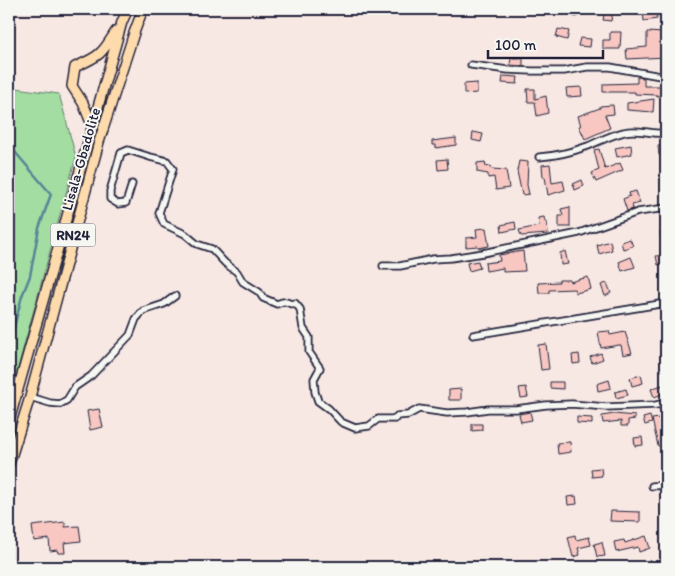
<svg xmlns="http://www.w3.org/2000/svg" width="675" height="576" font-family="Itim,sans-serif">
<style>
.green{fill:#a3dda2;stroke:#62806e}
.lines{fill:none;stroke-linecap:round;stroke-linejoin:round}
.stream{stroke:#568697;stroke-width:2.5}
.building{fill:#f8c7c2;stroke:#22223b}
.street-casing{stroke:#22223b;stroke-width:9}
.primary-casing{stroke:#22223b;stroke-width:12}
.street{stroke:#f6f6f2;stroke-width:5.5}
.primary{stroke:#fedbac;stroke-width:9}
.labels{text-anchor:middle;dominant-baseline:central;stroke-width:4;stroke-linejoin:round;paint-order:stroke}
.shield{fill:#f6f6f2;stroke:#626272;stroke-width:1}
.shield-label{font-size:14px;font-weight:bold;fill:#22223b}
.street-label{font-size:15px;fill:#22223b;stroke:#f6f6f2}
</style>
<rect width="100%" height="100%" fill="#f7e8e4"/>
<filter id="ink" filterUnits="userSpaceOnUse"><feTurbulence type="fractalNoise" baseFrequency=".02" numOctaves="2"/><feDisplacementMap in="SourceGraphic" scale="10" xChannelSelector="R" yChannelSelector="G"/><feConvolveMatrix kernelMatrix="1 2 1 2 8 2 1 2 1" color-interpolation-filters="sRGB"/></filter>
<g filter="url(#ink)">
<path class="green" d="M9,87L59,94L76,157L9,400Z"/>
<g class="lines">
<path class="stream" d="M9,145L51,194L39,228L30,276L22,296L9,347"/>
</g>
<path class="building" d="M572,9H579L577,17L570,15Z
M605,9H613L611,21L603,20Z
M655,9L657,19L644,21L643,11Z
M558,29L569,31L567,40L556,37Z
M610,32H621L620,49H603V40H610Z
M647,32L664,33L663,44H666V57L627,59L626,49L647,47Z
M580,38L591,39L590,47L578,46Z
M511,58L523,59V66L510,65Z
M503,76L518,77L517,84L502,83Z
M637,77L644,78V86H665L666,95L657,96V95L635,94V92H603V84L637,83Z
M477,83V93L464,94V84Z
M581,87L582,96L567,97L566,88Z
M527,89H535V99L546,96L548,113L537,116L535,102H528Z
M654,99L653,112L627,110V103Z
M613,105L614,114L605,115L610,128L585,139L579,126H581L578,116L600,108V106Z
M473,132L483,134L481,142L472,140Z
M456,138V145L436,148V145H432V141Z
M631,145L632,154L617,157L615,148Z
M666,145V154L659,155L658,146Z
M599,149L605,169L620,163L623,170L596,182L592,173L599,170L594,150Z
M447,159L448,169L438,170L437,160Z
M519,161L528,162L527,185L529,194L522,195L517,171Z
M485,162L486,167L491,166L492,169L506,170L509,188L496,190L494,177L488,178V174L477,172V163Z
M550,164L552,183L563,181L565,190L548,195L545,177H543L542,165Z
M582,180L584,186L575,190L573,184Z
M636,191L640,203L632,205L633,209L627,211L623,199L630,196L629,193Z
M570,207V227H559V216H563L561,209Z
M544,217L545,222H547L548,234L521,236L519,230L539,226L538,218Z
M515,222L516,229L502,232L501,225Z
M486,228L489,246L479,248L478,246L466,247V238L477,237L476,229Z
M666,231V251H663L660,232Z
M630,239L633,246L623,249L621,242Z
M610,241L612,250L599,254L597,245Z
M523,251L525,271L503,272V268L486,271L485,263L500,261L499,255Z
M565,251L568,264L561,265L560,253Z
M666,255V263L658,265L656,256Z
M631,257L635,267L622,271L619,262Z
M478,261L480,268L469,271L467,263Z
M588,277L591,289L576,293L574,289L549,290V293H539L538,283L559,282V280H570V282Z
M607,283L611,293L605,296L601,285Z
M609,331L610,335L625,332L632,353L623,355L621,345H619L601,348L598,332Z
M546,344L549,369L541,370L538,345Z
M601,353L603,359L592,363L590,357Z
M579,354L580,363L573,364L572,355Z
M641,375L643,383L632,386L630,378Z
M609,380L611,388L598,391L597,384Z
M550,382H563V389L550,388Z
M662,385L665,393L654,397L651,389Z
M526,387L528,397L521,398L519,388Z
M461,389V400H449V390Z
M626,389L628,395L616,398L615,392Z
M99,409L103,427L90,430L87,411Z
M530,412L532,420L521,422L519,414Z
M614,414L635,416V419L628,420V426H621V421L603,423L602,416Z
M650,416L652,423L645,425L643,418Z
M577,417L592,418V424L577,423Z
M666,417V445L658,446L652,419Z
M472,424H482V430L472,431Z
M642,437L643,445L635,446L634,438Z
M570,442L571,452L558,454L557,443Z
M601,468L602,476L592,477L591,469Z
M576,496L577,504L568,505L567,497Z
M611,511L640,512V522L610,521Z
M65,522V527L79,526L81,541L64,543L65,553H58L57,550L50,551L49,539L34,541L32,526Z
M575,535L576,540L589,537L591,545L578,548L580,555L573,557L568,537Z
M646,536L650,548L639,552L638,547L616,552L614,542L624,540L625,543Z
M602,542L605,556L597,557L594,544Z"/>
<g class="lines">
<defs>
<path id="street" d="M471,65L508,70L532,71H564L587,67H610L666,77
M539,157C555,156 572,152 588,146C600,141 611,135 624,132C638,128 652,135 666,133
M132,184L126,203L118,204L110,199V191L121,153L128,150L150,157L167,161L173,169L159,213L164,224L185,234L197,244L212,249L225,263L237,272L243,282L259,292L263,298L277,304C283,301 286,301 291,304L295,303L300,309L303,328L309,337V352L320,368L314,379L315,392L318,401L329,409L341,422L355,428L369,426L378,419H395L397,416L408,415L419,409L447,413L467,412L488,409H516L546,405L572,404L606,407L656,405L666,403
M383,266H400L433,259L451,258L483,253L579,233L638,212L666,208
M473,335L666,303
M30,397L50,403L60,404L67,400L75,387L91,376L130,335L136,319L143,311L164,304L175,296
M652,486L666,485"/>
<path id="primary" d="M92,125L83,103L72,86L75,67C100,56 102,54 116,31
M9,421L122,22L128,9
M9,464L30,397L99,142L134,33L143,9"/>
</defs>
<use href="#street" class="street-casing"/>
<use href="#primary" class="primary-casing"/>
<use href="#street" class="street"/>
<use href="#primary" class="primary"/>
</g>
</g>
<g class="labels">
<rect class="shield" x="50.5" y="223.5" width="45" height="23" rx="4"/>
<g class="shield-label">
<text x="73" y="235">RN24</text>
</g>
<g class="street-label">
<text transform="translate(81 159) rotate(-74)">Lisala-Gbadolite</text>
</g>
</g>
<rect width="675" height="576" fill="none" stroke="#f6f6f2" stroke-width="30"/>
<rect x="15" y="15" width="645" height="546" fill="none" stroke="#22223b" stroke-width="2" filter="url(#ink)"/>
<path d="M488 50v8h115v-8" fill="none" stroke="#22223b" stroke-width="2.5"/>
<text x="495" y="50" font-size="15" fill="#22223b" stroke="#f6f6f2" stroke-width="4" paint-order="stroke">100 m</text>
</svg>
